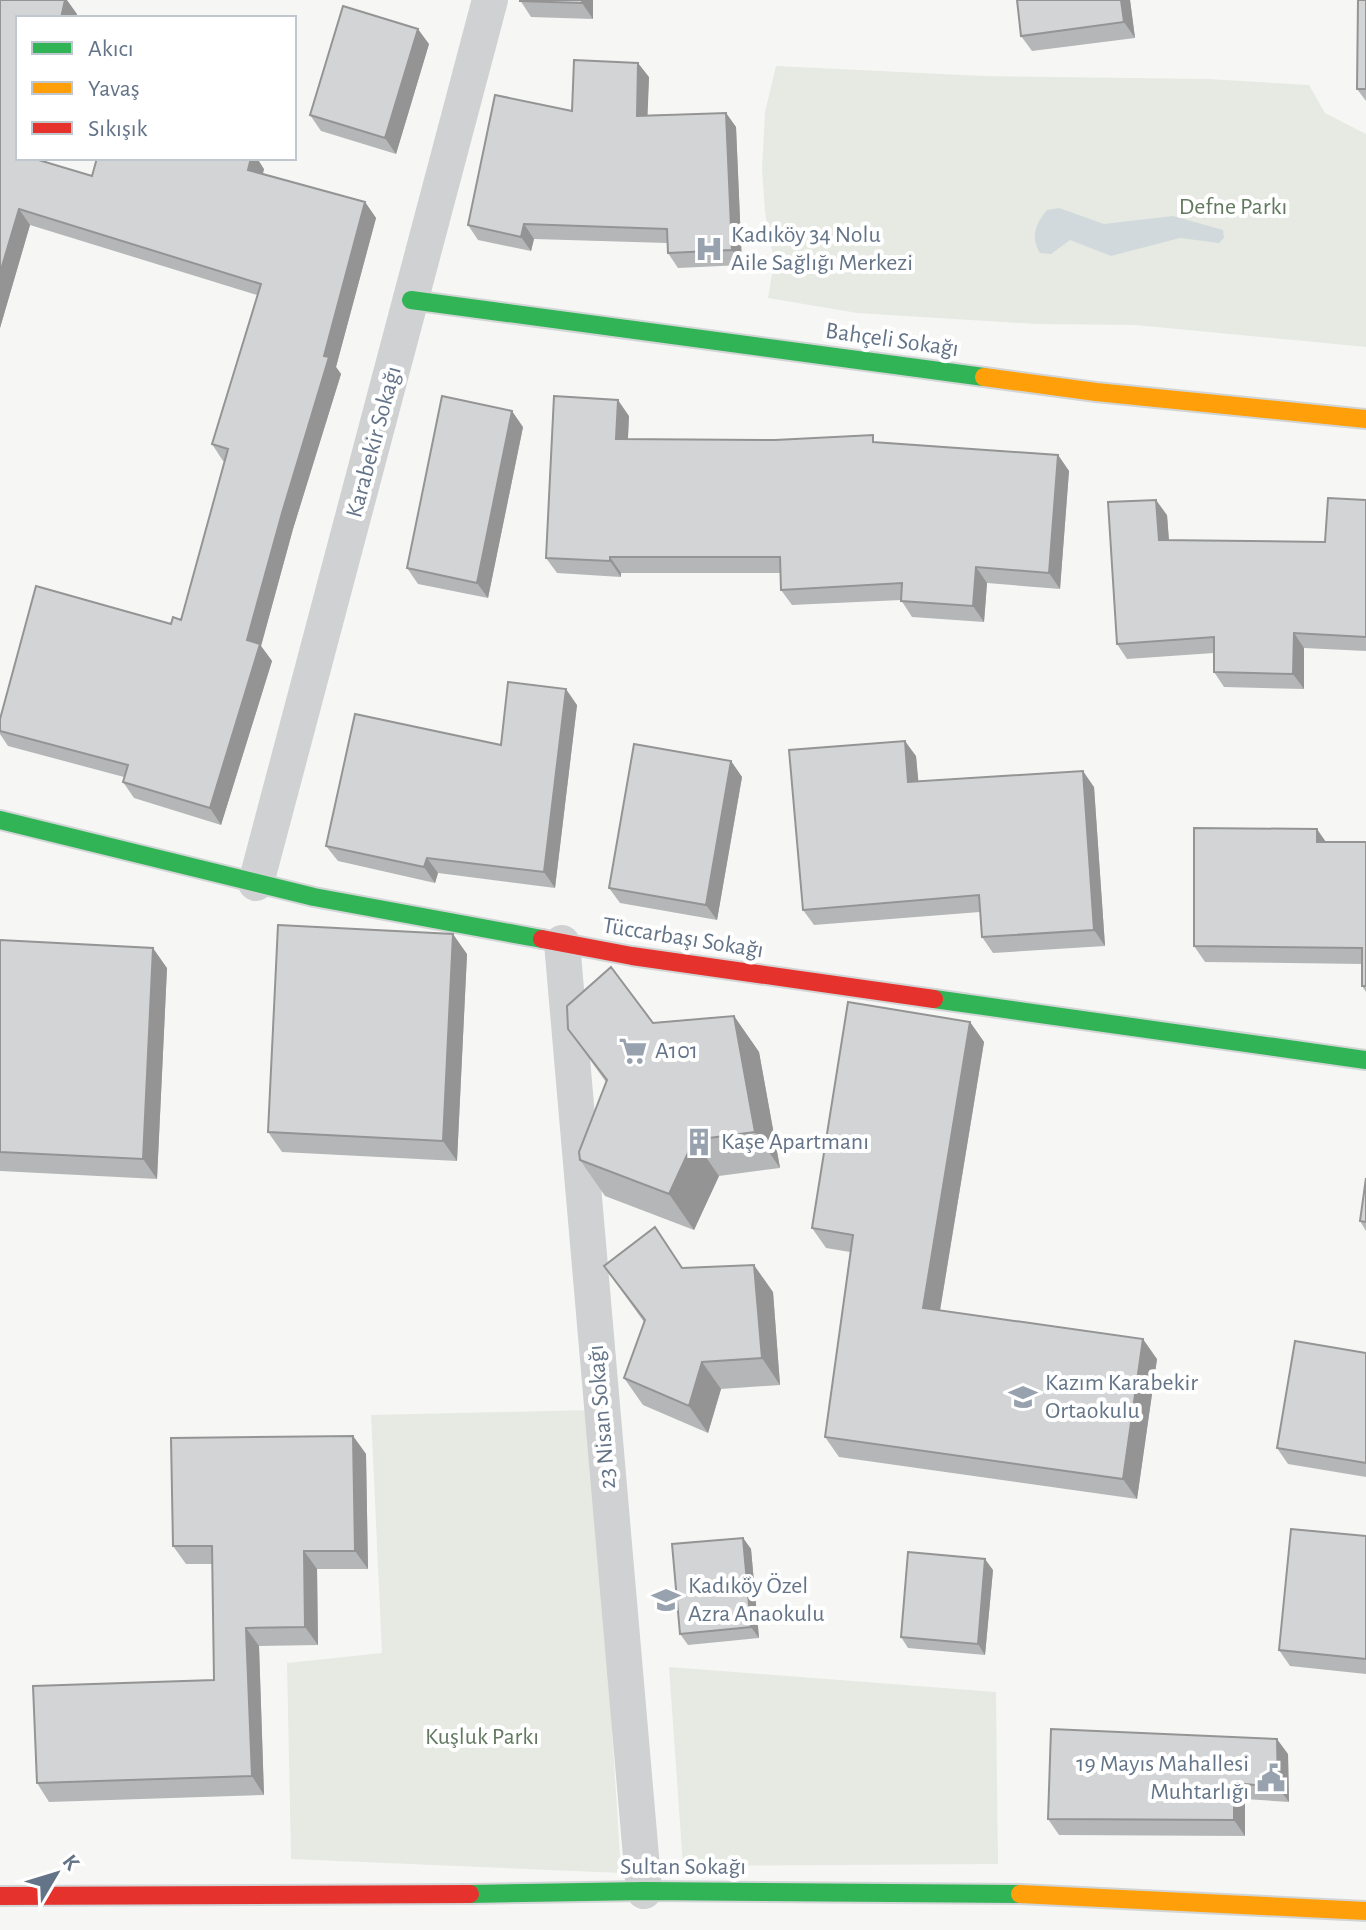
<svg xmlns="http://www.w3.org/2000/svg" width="1366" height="1930" font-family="'Alegreya Sans',sans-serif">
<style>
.green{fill:#e6eae3}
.water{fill:#d2d9dc}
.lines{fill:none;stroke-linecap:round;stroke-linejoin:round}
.fast-casing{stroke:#d2d5d6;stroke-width:22}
.slow-casing{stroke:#d2d5d6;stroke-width:22}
.jam-casing{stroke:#d2d5d6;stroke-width:22}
.street{stroke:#d0d1d2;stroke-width:36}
.fast{stroke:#30b455;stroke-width:18}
.slow{stroke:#ff9f0a;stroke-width:18}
.jam{stroke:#e5322d;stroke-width:18}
.wall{fill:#b5b6b7}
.shaded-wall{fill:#949495}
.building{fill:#d3d4d5;stroke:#949495;stroke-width:2}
.labels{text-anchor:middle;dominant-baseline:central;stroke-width:8;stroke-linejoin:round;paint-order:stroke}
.park-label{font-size:24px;fill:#627960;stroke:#fff}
.poi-label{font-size:24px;fill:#647488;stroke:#fff;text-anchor:start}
.street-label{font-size:24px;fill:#647488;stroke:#fff}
</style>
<rect width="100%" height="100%" fill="#f6f7f5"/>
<path class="green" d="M776,66L984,76L1208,79L1309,85L1325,113L1366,134V347L1135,325L1036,324L857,313L768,298L774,262L765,212L762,169L765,112Z
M592,1410L621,1873L291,1859L287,1663L382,1653L371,1415Z
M669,1667L996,1692L998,1864L683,1866Z"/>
<path class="water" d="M1059,208L1104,224L1173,216L1223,230L1224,238L1219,243L1180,238L1111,256L1070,240L1051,254L1040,253C1030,237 1036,223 1047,210Z"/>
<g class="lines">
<defs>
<path id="fast" d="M411,300L984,377
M0,820L314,897L542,939
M934,999L1366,1060
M470,1894L644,1891L1020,1894"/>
<path id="slow" d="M984,377L1096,392L1366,419
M1020,1894L1366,1911"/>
<path id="jam" d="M542,939L632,956L934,999
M0,1896L470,1894"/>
</defs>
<use href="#fast" class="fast-casing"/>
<use href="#slow" class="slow-casing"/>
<use href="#jam" class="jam-casing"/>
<path class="street" d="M256,883L490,0
M562,943L644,1891"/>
<use href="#fast" class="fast"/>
<use href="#slow" class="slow"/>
<use href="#jam" class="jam"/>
</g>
<path class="wall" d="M0,0L77,14L76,18H18V158H47L46,163L92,176L264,169L263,174L365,202L376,218L336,367L341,374L293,529L261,646L272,661L221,825L134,798L123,782L124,777L8,746L0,734V719L181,620L225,461H223L212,444L257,295L30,225L0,328Z
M520,0H593V19L531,17Z
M1017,0H1130L1135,38L1032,51L1021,36Z
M1366,0V101L1357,89Z
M429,44L396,154L321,131L310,115Z
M649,77L647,115L726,113L736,127L742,265L678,268L668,253L667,243L534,239L531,251L478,240L468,225L572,111Z
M629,416L628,439L878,442L1058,455L1069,471L1060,589L987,583L984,622L912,617L901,600L792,605L781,590L780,573H621V577L557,573L546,558Z
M523,427L488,598L418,584L407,568Z
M1366,500V651L1304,648V689L1224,687L1214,672V653L1127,659L1117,644L1167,515L1169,540L1325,542Z
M577,705L555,888L438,873L435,883L338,861L326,846L501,745Z
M916,756L918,782L1094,787L1105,946L993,953L982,937L980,912L814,925L803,910Z
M731,761L742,777L717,920L620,903L609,888Z
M1326,842H1366V992L1362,986V964L1205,962L1194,946Z
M0,940L167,968L157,1179L0,1171Z
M467,954L457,1161L282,1152L268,1132Z
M734,1016L759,1052L780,1168L719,1176L694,1230L605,1196L580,1160L606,1082L568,1029Z
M970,1022L984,1042L940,1311L1157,1359L1137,1499L839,1457L825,1437L850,1252L826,1248L812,1228Z
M1366,1178V1231L1360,1221Z
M604,1266L683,1268L773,1292L780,1385L721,1389L708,1433L643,1405L624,1378L644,1322Z
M1366,1353V1477L1288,1464L1277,1448Z
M353,1436L366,1454L368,1569H317L318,1645L259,1646L264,1795L49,1802L37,1783L214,1680L212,1564H186L173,1546Z
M1366,1536V1674L1290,1666L1279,1650Z
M743,1538L751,1549L759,1638L688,1645L680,1634Z
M993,1570L985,1655L908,1648L901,1637Z
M1288,1754L1289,1802L1245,1799V1836L1059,1835L1048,1819Z"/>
<path class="shaded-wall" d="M56,0H67L77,14L76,18H61Z
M582,0H593V19L582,3Z
M1121,0H1130L1135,38L1124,22Z
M418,29L429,44L396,154L385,138Z
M638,63L649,77L647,130L637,116Z
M726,113L736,127L742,265L732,250Z
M32,158H47L43,175Z
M251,158H257L264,169L259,186L248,170Z
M365,202L376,218L336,367L341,374L293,529L261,646L272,661L221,825L210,808L247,640Z
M19,209L30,225L0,328V273Z
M524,224L534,239L531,251L521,237Z
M618,400L629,416L627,455L616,439Z
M512,411L523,427L488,598L477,583Z
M1058,455L1069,471L1060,589L1049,573Z
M1156,500L1167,515L1170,555L1159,540Z
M610,557L621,573V577L610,561Z
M976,567L987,583L984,622L973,606Z
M1294,633L1304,648V689L1293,674Z
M566,689L577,705L555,888L544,872Z
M905,741L916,756L920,798L908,782Z
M731,761L742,777L717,920L706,905Z
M1083,771L1094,787L1105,946L1094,930Z
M1317,829L1328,845L1317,842Z
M427,858L438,873L435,883L424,867Z
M453,934L467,954L457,1161L443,1141Z
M153,948L167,968L157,1179L143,1159Z
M734,1016L759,1052L780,1168L755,1132Z
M970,1022L984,1042L937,1328L923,1308Z
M694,1140L719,1176L694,1230L669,1194Z
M754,1265L773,1292L780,1385L762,1358Z
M1143,1339L1157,1359L1137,1499L1123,1479Z
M702,1362L721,1389L708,1433L689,1406Z
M353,1436L366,1454L368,1569L355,1551Z
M743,1538L751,1549L759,1638L751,1627Z
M304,1551L317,1569L318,1645L305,1627Z
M985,1559L993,1570L985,1655L978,1644Z
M246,1628L259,1646L264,1795L252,1776Z
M1277,1739L1288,1754L1289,1802L1278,1787Z
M1234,1783L1245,1799V1836L1234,1820Z"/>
<path class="building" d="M0,0H65L61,18H18V158H32L92,176L97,158H251L248,170L365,202L324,356L329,357L282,513L247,640L260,644L210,808L123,782L128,765L0,731V719L36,586L171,624L173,617L181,620L228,449L212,444L261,284L19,209L0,273Z
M520,0H582V3L520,1Z
M1017,0H1121L1124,22L1021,36Z
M1358,0H1366V89H1357Z
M343,6L418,29L385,138L310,115Z
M574,60L638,63L637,116L726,113L732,250L668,253L667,229L524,224L521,237L468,225L495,95L572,111Z
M442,396L512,411L477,583L407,568Z
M554,396L618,400L616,439L775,440L873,435V442L1058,455L1049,573L976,567L973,606L901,601L902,583L781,590L780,557H610V561L546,558Z
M1328,498L1366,500V637L1294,633L1293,674L1214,672V637L1117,644L1108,502L1156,500L1159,540L1325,542Z
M508,682L566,689L544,872L427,858L424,867L326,846L355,714L501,745Z
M905,741L908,782L1083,771L1094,930L982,937L979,895L803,910L789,750Z
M634,744L731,761L706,905L609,888Z
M1194,828L1317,829V842H1366V986H1362V948L1194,946Z
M278,925L453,934L443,1141L268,1132Z
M0,940L153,948L143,1159L0,1152Z
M611,967L653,1023L734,1016L755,1132L694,1140L669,1194L580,1160L579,1152L607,1080L568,1029L567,1006Z
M848,1002L970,1022L923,1308L1143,1339L1123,1479L825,1437L853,1235L812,1228Z
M1366,1178V1222L1360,1221Z
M655,1227L682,1268L754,1265L762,1358L702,1362L689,1406L624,1378L645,1320L604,1266Z
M1295,1341L1366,1353V1463L1277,1448Z
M353,1436L355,1551H304L305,1627L246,1628L252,1776L37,1783L33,1686L214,1680L212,1546H173L171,1438Z
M1291,1529L1366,1536V1659L1279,1650Z
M743,1538L751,1627L680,1634L672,1544Z
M908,1552L985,1559L978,1644L901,1637Z
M1051,1729L1277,1739L1278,1787L1234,1783V1820L1048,1819Z"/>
<defs>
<symbol id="hospital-bare" viewBox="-9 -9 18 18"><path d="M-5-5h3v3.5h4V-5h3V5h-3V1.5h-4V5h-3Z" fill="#97a2ae" stroke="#fff" stroke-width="2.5" paint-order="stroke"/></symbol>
<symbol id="supermarket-bare" viewBox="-9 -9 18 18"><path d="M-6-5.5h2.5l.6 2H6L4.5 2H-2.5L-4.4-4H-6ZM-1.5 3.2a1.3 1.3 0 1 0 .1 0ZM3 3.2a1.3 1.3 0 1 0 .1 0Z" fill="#97a2ae" stroke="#fff" stroke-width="2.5" paint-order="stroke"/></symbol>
<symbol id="building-bare" viewBox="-9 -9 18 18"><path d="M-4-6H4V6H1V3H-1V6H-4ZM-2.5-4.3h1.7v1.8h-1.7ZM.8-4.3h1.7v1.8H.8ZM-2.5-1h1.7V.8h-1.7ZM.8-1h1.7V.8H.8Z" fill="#97a2ae" stroke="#fff" stroke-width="2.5" paint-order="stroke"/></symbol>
<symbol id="school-bare" viewBox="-9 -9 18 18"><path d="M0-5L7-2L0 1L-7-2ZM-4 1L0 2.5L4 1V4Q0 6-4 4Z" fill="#97a2ae" stroke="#fff" stroke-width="2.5" paint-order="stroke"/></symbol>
<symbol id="civic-bare" viewBox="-9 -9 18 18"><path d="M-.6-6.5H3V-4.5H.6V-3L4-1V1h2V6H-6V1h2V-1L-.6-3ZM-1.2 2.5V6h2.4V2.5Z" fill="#97a2ae" stroke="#fff" stroke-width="2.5" paint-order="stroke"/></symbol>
</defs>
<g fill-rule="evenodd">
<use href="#hospital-bare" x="689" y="229" width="40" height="40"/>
<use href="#supermarket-bare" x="613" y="1031" width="40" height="40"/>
<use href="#building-bare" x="679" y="1122" width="40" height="40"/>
<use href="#school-bare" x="1003" y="1377" width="40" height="40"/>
<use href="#school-bare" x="646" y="1580" width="40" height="40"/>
<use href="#civic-bare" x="1251" y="1758" width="40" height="40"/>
</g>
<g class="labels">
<g class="park-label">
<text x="1233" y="207">Defne Parkı</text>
<text x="482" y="1737">Kuşluk Parkı</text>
</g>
<g class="poi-label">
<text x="731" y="235">Kadıköy 34 Nolu<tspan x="731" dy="28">Aile Sağlığı Merkezi</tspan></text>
<text x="655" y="1051">A101</text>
<text x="721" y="1142">Kaşe Apartmanı</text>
<text x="1045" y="1383">Kazım Karabekir<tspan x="1045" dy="28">Ortaokulu</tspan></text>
<text x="688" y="1586">Kadıköy Özel<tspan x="688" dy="28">Azra Anaokulu</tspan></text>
<text x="1249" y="1764" text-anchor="end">19 Mayıs Mahallesi<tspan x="1249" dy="28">Muhtarlığı</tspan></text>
</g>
<g class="street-label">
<text transform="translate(892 340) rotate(8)">Bahçeli Sokağı</text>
<text transform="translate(374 442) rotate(-75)">Karabekir Sokağı</text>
<text transform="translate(683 938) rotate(9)">Tüccarbaşı Sokağı</text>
<text transform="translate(602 1417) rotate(-95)">23 Nisan Sokağı</text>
<text x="683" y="1867">Sultan Sokağı</text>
</g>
</g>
<rect x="16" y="16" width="280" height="144" fill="#ffffff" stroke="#c1c7cf" stroke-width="2"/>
<rect x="32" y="42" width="40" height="12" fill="#30b455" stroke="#c1c7cf" stroke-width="2"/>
<text x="88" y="56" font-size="24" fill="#647488">Akıcı</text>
<rect x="32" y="82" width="40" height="12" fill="#ff9f0a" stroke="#c1c7cf" stroke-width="2"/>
<text x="88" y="96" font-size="24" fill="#647488">Yavaş</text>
<rect x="32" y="122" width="40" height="12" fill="#e5322d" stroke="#c1c7cf" stroke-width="2"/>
<text x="88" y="136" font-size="24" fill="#647488">Sıkışık</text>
<g transform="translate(56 1874) rotate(52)" stroke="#ffffff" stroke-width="6" paint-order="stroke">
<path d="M0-6L14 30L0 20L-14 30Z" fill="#647488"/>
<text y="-12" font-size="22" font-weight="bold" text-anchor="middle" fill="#647488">K</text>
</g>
</svg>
